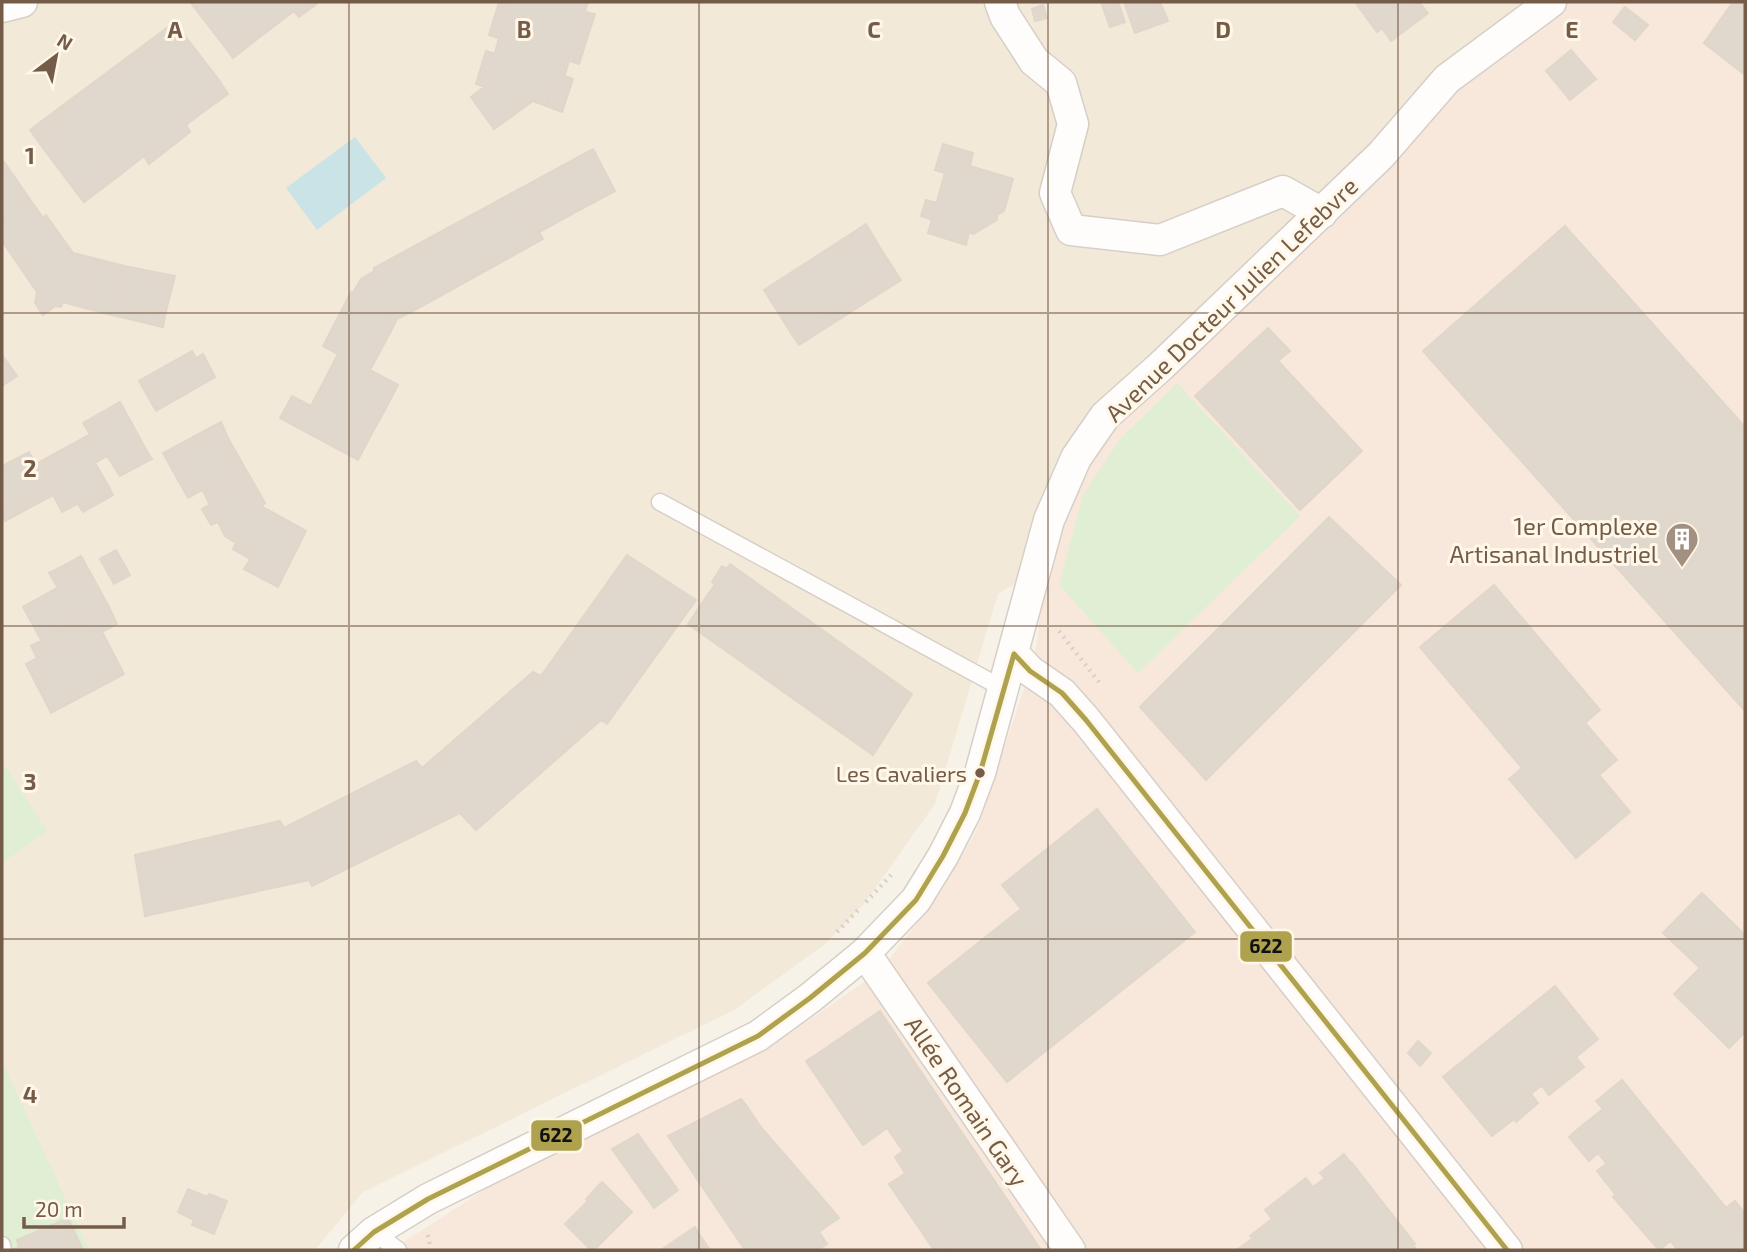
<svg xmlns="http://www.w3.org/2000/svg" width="1747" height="1252" font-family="'Exo 2',sans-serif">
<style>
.residential{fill:#f3e9d8}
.commercial{fill:#f8e8db}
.green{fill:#e0eed3}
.water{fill:#cae3e7}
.building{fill:#e1d8cd;stroke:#e0d6ca;stroke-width:2}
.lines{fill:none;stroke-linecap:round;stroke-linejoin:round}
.service-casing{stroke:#d6cfc7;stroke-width:19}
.minor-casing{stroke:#d6cfc7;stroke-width:33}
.path{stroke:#d7d0c9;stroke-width:4.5;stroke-dasharray:2 5;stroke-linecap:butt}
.service{stroke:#fefdfc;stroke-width:16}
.minor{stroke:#fefdfc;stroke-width:30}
.bus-1-casing{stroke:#fff8e9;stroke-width:10}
.bus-1{stroke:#aea24f;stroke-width:5}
.grid{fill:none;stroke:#755c48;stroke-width:2;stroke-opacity:0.55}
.bus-dot{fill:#755c48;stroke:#fff8e9;stroke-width:2.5}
.labels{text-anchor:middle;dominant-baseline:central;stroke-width:6;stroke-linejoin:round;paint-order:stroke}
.bus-label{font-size:22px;fill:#755c48;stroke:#fff8e9;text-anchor:end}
.street-label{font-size:24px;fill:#755c48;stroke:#fff8e9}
.poi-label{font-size:24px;fill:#755c48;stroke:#fff8e9;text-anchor:end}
.grid-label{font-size:23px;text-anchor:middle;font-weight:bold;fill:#755c48;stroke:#fff8e9;stroke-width:6;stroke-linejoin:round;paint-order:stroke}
.line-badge{stroke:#fff8e9;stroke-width:2.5}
.pale-badge-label{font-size:19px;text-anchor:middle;font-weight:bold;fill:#111}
</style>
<rect width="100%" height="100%" fill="#f7f2e8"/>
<path class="residential" d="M2,2H1558L1044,566L998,594L935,804L863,905L825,944L736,1009L363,1192L315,1250H2Z"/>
<path class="commercial" d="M1558,2H1745V1250H391L492,1185L764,1051L879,972L940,894L977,829L1028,677L1037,643L1044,566L1088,422L1331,179Z"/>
<path class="green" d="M1177,383L1300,516L1138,673L1059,585L1083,495L1121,438Z
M2,761L47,831L2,863Z
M2,1061L89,1250H2Z"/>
<path class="water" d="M355,137L386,178L317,230L286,188Z"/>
<path class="building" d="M192,2H319L299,17L294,11L261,36L255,28L240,38L236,32L222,43L191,3Z
M499,2H506L495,37L489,35Z
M506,2H588L585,11L589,13L573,62L569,61L560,92L552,90L546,106L533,101L494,129L471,97L485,86L490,89L495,73L490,71L499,38L495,37Z
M1101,2H1118L1125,22L1110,27Z
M1124,2H1160L1168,21L1135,33Z
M1355,2H1410L1413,5L1419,2L1428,13L1391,41L1382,28L1377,32Z
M1733,2H1745V75L1704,43Z
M1043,5L1047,18L1035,21L1032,9Z
M1625,7L1648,25L1635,40L1613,22Z
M589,13L595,14L579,64L573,62Z
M175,22L185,36L172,47L167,40L138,62L132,54Z
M255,28L261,36L233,58L222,43L236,32L240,38Z
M185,36L219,80L205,90L209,96L198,105L203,112L186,125L190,132L149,164L144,156L112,181L106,173L93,183L88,178L73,188L40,144L55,135L50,128L64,118L58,109L132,54L138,62L167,40L172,47Z
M1571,50L1596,79L1570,100L1546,71Z
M486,51L495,54L490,71L495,73L490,89L476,84Z
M564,76L573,79L562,112L546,106L552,90L560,92Z
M219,80L228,94L203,112L198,105L209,96L205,90Z
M58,109L64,118L50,128L55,135L40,144L30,130Z
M943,144L973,153L970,166L1013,179L1004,211L997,215V220L973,234L969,232L966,245L928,233L945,173L935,170Z
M593,149L615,191L576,212L562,189L525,209L543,239L413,311L410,302L392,313L382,330L390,333L370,370L398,385L386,408L374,403L360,428L371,435L358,460L280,418L292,396L311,406L338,354L323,346L351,292L353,293L361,279L374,271V268Z
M4,162L43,218L46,215L73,253L93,258L81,307L63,302L61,307L55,306L43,315L35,303L37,292L2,241V223L5,221L2,217V163Z
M106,173L112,181L84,202L73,188L88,178L93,183Z
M562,189L576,212L538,233L525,209Z
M926,200L937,203L932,220L921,216Z
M866,224L879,246L864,255L851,234Z
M1565,226L1745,427V711L1423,351Z
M851,234L864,255L879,246L895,271L793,336L764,290Z
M93,258L124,266L112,315L81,307Z
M124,266L175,276L165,315L131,307L132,302L116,297Z
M895,271L901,280L799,345L793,336Z
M116,297L132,302L131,307L165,315L163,327L112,315Z
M410,302L413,311L397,319L390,333L382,330L392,313Z
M1268,328L1290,351L1278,361L1362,451L1300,510L1195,396Z
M192,351L196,358L203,354L215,377L156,411L139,381Z
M2,355L17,376L2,386Z
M120,402L148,453L116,470L107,456L95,463L109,487L62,512L49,487L2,513V466L29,452L40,471L93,442L87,429L111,415L108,409Z
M374,403L386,408L371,435L360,428Z
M108,409L111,415L87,429L83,423Z
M221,422L229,440L222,443L238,471L195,494L171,449Z
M89,435L93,442L40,471L36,464Z
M229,440L265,503L258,509L246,486L210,505L203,491L238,471L222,443Z
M171,449L195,494L188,498L163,453Z
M148,453L152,459L120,476L116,470Z
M246,486L258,509L261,506L306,531L282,579L249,561L250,559L233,549L236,543L225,536L218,522L211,525L202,509Z
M49,487L53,495L5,521L2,513Z
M109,487L113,495L83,512L78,504Z
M1329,517L1401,585L1206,780L1140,707Z
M116,550L130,575L114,584L100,559Z
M627,555L696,600L607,724L601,720L476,830L460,813L312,886L309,880L145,916L135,855L280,821L284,828L416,761L422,768L533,672L541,676Z
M81,556L108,605L41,640L23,607L73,579L65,565Z
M249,561L282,579L278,587L244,569Z
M730,564L912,694L873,755L688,624L715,584L712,582L722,566L727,569Z
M65,565L73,579L58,588L49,573Z
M1494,585L1600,710L1585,723L1617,760L1599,775L1630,812L1576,858L1509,779L1522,768L1420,647Z
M108,605L117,624L102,632L99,626L37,658L31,646Z
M99,626L124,674L51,713L26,664Z
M1097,809L1195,932L1007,1082L928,983L1021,909L1002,885Z
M1702,893L1745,935V1032L1729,1048L1674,994L1700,968L1663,933Z
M1555,986L1598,1039L1487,1130L1443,1077Z
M880,1011L1041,1250H949L900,1177L905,1173L895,1157L903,1151L887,1128L873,1138L817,1054Z
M1418,1041L1431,1053L1420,1066L1408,1053Z
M817,1054L873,1138L863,1145L806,1061Z
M1576,1057L1584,1067L1549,1095L1541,1085Z
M1622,1080L1745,1231V1250H1678L1578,1129L1603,1109L1596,1101Z
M1531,1094L1538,1103L1516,1122L1514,1119L1492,1136L1487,1130Z
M741,1099L746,1105L719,1123L713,1113Z
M746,1105L760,1126L830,1207L820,1214L827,1226L819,1232L827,1244L817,1250H759L678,1131L713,1113L719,1123Z
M1578,1129L1598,1153L1589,1161L1569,1137Z
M678,1131L759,1250H745L668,1136Z
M638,1134L678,1190L654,1208L612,1149Z
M1344,1154L1351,1163L1336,1175L1334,1171L1325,1178L1320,1173Z
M1352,1163L1415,1244L1413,1245L1417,1250H1237L1253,1238L1250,1236L1325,1178L1334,1171L1336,1175Z
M1606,1164L1626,1187L1616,1195L1597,1171Z
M900,1177L949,1250H934L889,1184Z
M1306,1178L1313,1187L1272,1219L1265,1210Z
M602,1182L632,1212L594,1250H591L565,1224L588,1201L586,1199Z
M1626,1187L1670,1241L1659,1250L1613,1197Z
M188,1189L207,1197L209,1194L227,1201L214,1234L192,1225L194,1220L178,1212Z
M1735,1201L1745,1213V1231L1726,1208Z
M830,1207L839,1218L827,1226L820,1214Z
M68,1218L83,1250H13L19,1247L17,1240Z
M695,1227L699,1234L676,1250H661Z
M699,1234L710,1250H676Z"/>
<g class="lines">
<defs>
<path id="service" d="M660,502L1004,689
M374,1232L398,1250
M2,1245L3,1250"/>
<path id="minor" d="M1000,2L1005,16L1034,61L1061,83L1073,124L1055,193L1071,230L1160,240L1283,191L1322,213
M2,7L22,2
M1014,654L1030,671L1062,693L1086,720L1507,1250
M865,953L1070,1250
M354,1250L374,1232L428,1199L758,1036L810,998L865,953L916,900L943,856L965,813L980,773L1049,520L1076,458L1105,416L1161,366L1381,155L1447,79L1551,2"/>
</defs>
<use href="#service" class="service-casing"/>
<use href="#minor" class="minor-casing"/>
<path class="path" d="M1059,631L1102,686
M866,902L891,875
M837,932L860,908
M428,1235L431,1250"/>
<use href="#service" class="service"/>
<use href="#minor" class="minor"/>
<defs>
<path id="bus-1" d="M1014,654L1030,671L1062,693L1086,720L1507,1250
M354,1250L374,1232L428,1199L758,1036L810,998L865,953L916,900L943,856L965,813L980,773L1014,654"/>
</defs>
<use href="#bus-1" class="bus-1-casing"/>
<use href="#bus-1" class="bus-1"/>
</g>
<path class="grid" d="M349,2V1250M699,2V1250M1048,2V1250M1398,2V1250M2,313H1745M2,626H1745M2,939H1745"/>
<defs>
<symbol id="building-pin" viewBox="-11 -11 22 30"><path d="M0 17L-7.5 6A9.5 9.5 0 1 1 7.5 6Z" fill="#a29080" stroke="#fff8e9"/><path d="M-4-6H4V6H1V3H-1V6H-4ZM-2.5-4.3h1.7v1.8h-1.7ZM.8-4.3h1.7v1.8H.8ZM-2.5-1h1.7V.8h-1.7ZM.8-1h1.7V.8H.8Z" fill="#fff"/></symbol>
</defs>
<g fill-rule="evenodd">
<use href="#building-pin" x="1663" y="520" width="38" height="52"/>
</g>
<circle class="bus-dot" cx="980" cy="773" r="6"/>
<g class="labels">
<g class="bus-label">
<text x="967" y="773">Les Cavaliers</text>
</g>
<g class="street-label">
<text transform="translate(1231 299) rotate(-44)">Avenue Docteur Julien Lefebvre</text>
<text transform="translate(967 1101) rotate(56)">Allée Romain Gary</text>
</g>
<g class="poi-label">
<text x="1658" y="525">1er Complexe<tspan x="1658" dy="28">Artisanal Industriel</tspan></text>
</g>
</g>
<g class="grid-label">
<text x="175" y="38">A</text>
<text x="524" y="38">B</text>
<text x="874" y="38">C</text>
<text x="1223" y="38">D</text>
<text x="1572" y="38">E</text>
<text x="30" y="164">1</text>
<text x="30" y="477">2</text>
<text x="30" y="790">3</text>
<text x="30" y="1103">4</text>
</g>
<g class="line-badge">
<rect x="1239" y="930" width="54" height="33" rx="7" fill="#aea24f"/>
<rect x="530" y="1119" width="53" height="33" rx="7" fill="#aea24f"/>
</g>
<g class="pale-badge-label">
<text x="1266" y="953">622</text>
<text x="556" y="1142">622</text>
</g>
<rect width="1747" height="1252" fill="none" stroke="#755c48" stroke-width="7"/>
<g transform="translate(56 56) rotate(32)" stroke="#fff8e9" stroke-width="5" paint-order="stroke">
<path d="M0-5L12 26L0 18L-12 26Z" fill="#755c48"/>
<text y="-10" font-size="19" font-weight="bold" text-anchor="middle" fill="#755c48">N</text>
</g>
<path d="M24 1217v10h100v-10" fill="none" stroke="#755c48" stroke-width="3.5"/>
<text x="35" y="1217" font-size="21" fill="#755c48" stroke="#fff8e9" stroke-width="5" paint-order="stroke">20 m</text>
</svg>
